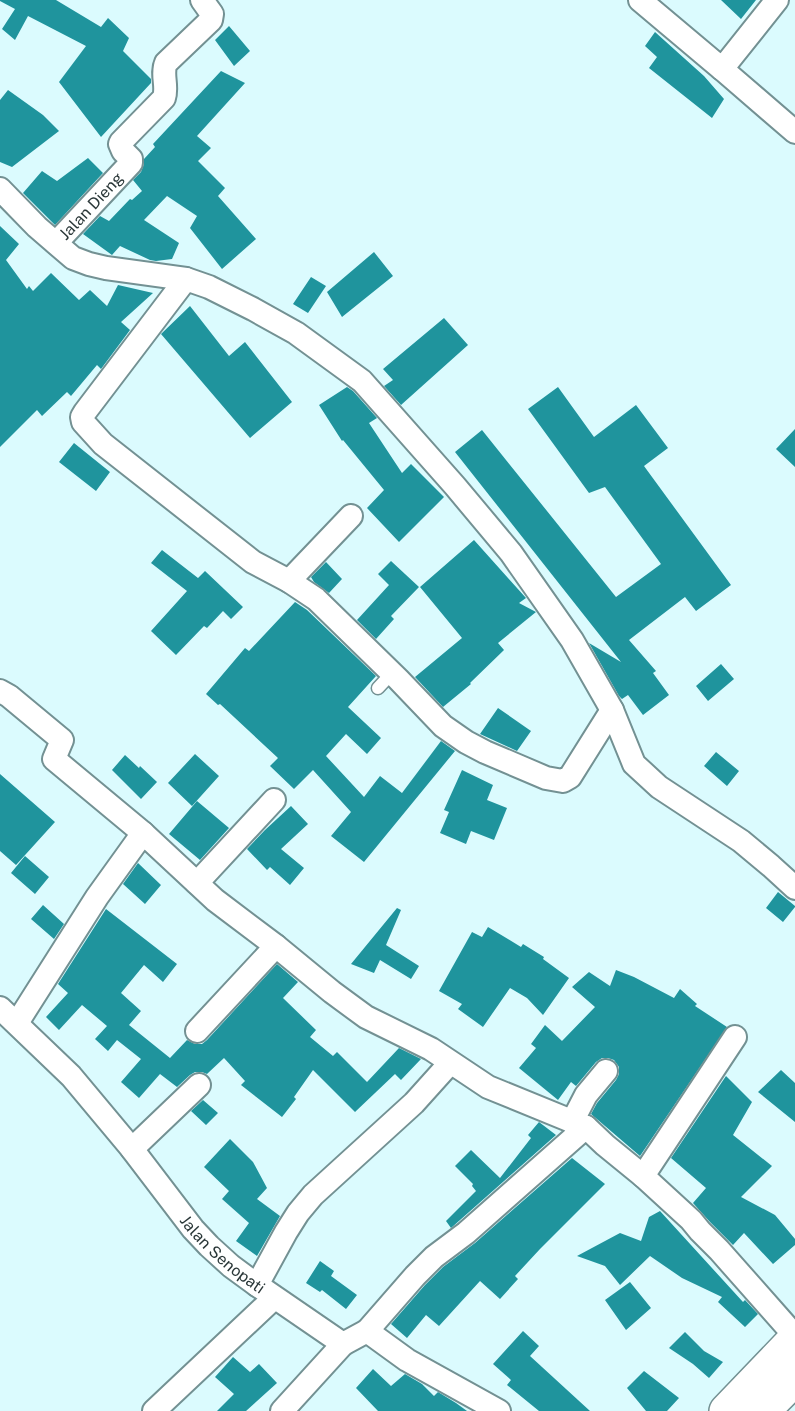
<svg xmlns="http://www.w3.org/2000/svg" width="795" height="1411" font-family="'Public Sans',sans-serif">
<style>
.building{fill:#1f949d}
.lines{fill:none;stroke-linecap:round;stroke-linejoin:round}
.lane-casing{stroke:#739193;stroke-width:15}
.street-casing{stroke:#739193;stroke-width:26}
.highway-casing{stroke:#739193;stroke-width:36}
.lane{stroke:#fff;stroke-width:12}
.street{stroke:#fff;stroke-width:22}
.highway{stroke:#fff;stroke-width:33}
.labels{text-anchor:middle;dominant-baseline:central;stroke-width:6;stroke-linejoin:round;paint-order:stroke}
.street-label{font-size:16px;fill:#2b3839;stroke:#fff}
</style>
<rect width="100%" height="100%" fill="#dbfbfe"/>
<path class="building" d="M0,0H56L101,27L108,18L129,38L123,51L151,79V83L101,137L59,82L86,46L28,16L15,40L2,29L15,9L0,1Z
M721,0H756L741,19Z
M229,26L250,51L234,66L215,40Z
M655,32L704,76L724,99L712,118L649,68L657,57L645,46Z
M221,71L245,83L197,136L211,148L198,161L225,188L218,196L256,239L222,269L190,228L197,216L167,196L144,220L179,243L172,259L156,261L150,260L120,246L112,255L83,234L100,216L109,221L130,199L132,200L142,191L133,180L141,172L144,164V159L155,147L153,144Z
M8,90L43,115L59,131L12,167L0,162V100Z
M88,158L103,173L55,225L23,193L42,171L57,181Z
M0,226L19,244L6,260L27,289L29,286L33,291L51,273L79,300L90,290L107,306L118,285L153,293L121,322L130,330L101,369L97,365L71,396L67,392L42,416L37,410L0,447Z
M374,252L393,276L342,317L327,292Z
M311,277L326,286L308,313L293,304Z
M190,306L229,356L245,342L292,402L250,438L161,334Z
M444,318L468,345L401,405L384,386L393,380L383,369Z
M347,387L353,391L377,418L369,423L402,473L411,464L444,497L399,542L367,508L384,490L343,440L342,441L319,405Z
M558,387L594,437L636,405L668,448L644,466L731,585L696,611L685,597L629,640L656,671L653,673L669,695L643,715L628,695L622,699L619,696L589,643L621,662L455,452L482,430L616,597L661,564L605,487L589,493L528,409Z
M795,429V467L776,449Z
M74,443L110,472L96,491L59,462Z
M474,540L526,598L519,603L536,612L498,643L504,650L470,683L471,684L443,707L415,677L462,638L420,587Z
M162,550L198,578L205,571L243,607L231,619L223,611L207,628L204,626L176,655L151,631L187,591L151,563Z
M391,561L419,587L391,616L394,619L376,639L357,620L389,585L378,574Z
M326,562L342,579L329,593L314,582L311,577Z
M295,602L307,610L376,676L348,707L381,738L367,754L346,734L326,756L364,797L380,776L402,793L441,741L455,751L364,862L331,836L351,812L313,770L294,789L270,766L278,758L220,704L218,705L206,694L245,648L249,651Z
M721,664L734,679L708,701L696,686Z
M498,708L531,731L517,751L480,734Z
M716,752L739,771L727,786L704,766Z
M195,754L219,776L192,806L168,783Z
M125,755L139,768L140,766L157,782L141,799L112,770Z
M462,770L493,785L487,800L507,808L494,840L471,831L466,844L440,833L449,812L444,810Z
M0,774L55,822L16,865L0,851Z
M197,801L229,828L200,860L169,834Z
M291,806L308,824L281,849L304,868L290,885L270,867L267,870L247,849L265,830Z
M25,856L49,877L35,894L11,873Z
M138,863L161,885L145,904L123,884Z
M778,892L795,906V907L783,922L766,908Z
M43,905L64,924L54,939L31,919Z
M397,908L401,910L386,945L419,966L411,979L380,960L374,973L351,964Z
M106,909L177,964L163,982L144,965L121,993L141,1011L129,1025L170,1058L187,1040L195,1044H202L207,1040L277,964L298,982L283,998L316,1030L310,1037L333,1056L337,1052L367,1082L399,1048L421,1059L401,1080L395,1074L355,1112L313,1070L294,1097L296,1099L282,1117L241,1085L245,1081L224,1058L207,1074L202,1072H195L190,1075L177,1087L160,1074L139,1098L121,1082L141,1059L117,1040L108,1051L95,1039L107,1026L82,1005L59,1030L46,1017L68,993L58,984Z
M488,927L521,947L523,944L544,957L543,959L569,978L543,1015L527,998L510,988L483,1027L458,1009L462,1004L439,991L472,932L482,937Z
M616,970L634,977L674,998L680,989L697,1004L695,1006L727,1027L640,1156L591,1114L597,1103L616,1080L619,1074V1067L614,1060L608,1058H602L596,1062L576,1086L571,1082L558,1100L519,1068L536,1048L531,1044L545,1025L562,1041L595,1007L572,987L589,972L610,986Z
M781,1070L795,1083V1122L758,1092Z
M726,1076L752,1102L733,1135L772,1166L741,1197L775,1215L795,1239V1245L773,1264L744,1233L733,1245L710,1222L693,1203L706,1188L671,1158Z
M203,1100L218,1113L206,1125L191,1111Z
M539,1122L556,1135L451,1228L446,1221L476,1191L472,1186L473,1184L455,1166L471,1150L500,1178L531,1138L528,1135Z
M230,1139L253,1162L267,1188L257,1199L280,1216L257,1256L236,1241L249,1223L222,1199L229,1191L204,1167Z
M572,1158L605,1184L540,1249L515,1276L518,1279L500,1299L480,1281L439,1326L426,1315L407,1338L391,1324L425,1285L443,1267L475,1243Z
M660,1211L743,1302L745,1300L758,1314L745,1327L718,1302L722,1297L682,1278L650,1256L620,1285L605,1266L577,1256L620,1233L641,1241L649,1217Z
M320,1261L334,1271L331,1276L357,1295L346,1309L322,1290L320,1292L306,1283Z
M630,1282L651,1308L626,1330L605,1300Z
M523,1331L539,1346L530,1356L590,1411H539L507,1385L511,1380L493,1364Z
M685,1332L704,1351L723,1362L709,1378L693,1364L669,1348Z
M233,1357L250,1372L259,1364L277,1383L246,1411H217L234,1394L215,1377Z
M373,1369L391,1386L405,1374L422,1384L434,1396L438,1392L456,1403L467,1411H378L356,1388Z
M644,1371L679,1398L667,1411H646L627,1388Z"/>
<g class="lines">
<defs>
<path id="lane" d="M378,688L392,673"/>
<g id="street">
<path d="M640,0L722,69L777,0"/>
<path d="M722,69L795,132"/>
<path d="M0,189L37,227L73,258L89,264L106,268L186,279L209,287L253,309L296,333L362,381L455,486L511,553L572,640L612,710L634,764L659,787L741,841L771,866L795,888"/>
<path id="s1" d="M56,243L131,163V159L123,151L120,144L121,142L164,98C168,86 161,74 166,63L211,20L212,14L202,0"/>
<path d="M186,279L85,412L82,417L83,422L103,444L253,562L289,581L316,599L398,679L443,726L466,742L485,752L546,778L563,781L570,777L612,710"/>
<path d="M289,581L351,516"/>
<path d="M0,691L9,696L62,740L54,759L143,833L215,900L276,946L332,992L366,1017L431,1049L488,1087L586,1127L605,1145L643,1176L691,1220L700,1231L719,1250L795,1336"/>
<path d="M197,883L274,800"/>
<path id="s2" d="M0,1008L71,1076L132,1149L193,1229L209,1246L231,1266L257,1285L343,1344L367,1331L407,1360L499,1411"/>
<path d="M17,1023L97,897L143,833"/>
<path d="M197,1031L276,946"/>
<path d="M572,1122L586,1095L606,1071"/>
<path d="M132,1149L199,1085"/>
<path d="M643,1176L735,1037"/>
<path d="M257,1285L286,1232L298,1213L313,1195L414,1103L450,1063"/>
<path d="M367,1331L415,1276L434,1257L466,1233L586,1127"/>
<path d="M154,1411L274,1298"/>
<path d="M282,1411L343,1344"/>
</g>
<path id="highway" d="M726,1411L795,1339
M763,1411L795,1379"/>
</defs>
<use href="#lane" class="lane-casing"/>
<use href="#street" class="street-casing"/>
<use href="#highway" class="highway-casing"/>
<use href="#lane" class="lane"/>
<use href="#street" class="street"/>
<use href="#highway" class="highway"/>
</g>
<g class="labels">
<g class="street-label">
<text stroke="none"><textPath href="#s1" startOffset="51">Jalan Dieng</textPath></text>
<text stroke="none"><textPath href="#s2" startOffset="333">Jalan Senopati</textPath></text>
</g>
</g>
</svg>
